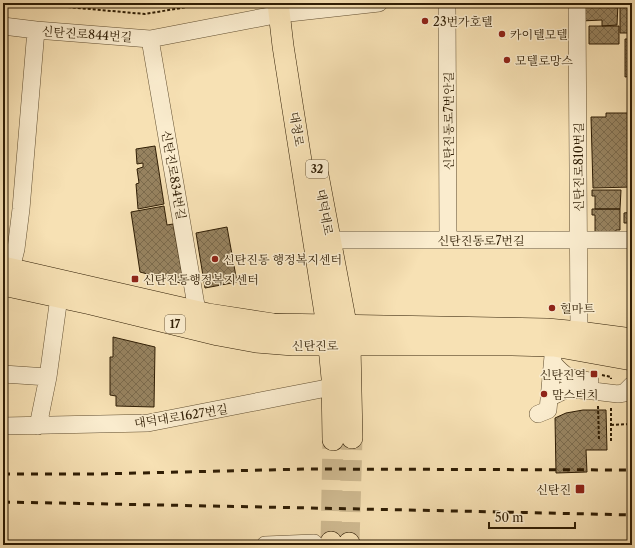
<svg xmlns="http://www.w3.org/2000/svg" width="635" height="548" font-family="'Libre Caslon Text','Noto Serif KR',serif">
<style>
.building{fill:url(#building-cross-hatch);stroke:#2f1d04}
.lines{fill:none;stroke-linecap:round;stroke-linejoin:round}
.major-tunnel{stroke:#cfba91;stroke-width:21;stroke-dasharray:21 10;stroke-linecap:butt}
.minor-casing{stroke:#614e30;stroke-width:18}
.major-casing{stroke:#2f1d04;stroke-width:22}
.path{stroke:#2f1d04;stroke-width:2;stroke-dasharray:3 2;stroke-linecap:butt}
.minor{stroke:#faecce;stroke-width:17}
.major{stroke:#f7e1b4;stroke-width:21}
.rail{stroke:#2f1d04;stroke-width:3;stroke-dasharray:7 7;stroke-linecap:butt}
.path-bridge{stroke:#2f1d04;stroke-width:2;stroke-dasharray:3 2;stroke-linecap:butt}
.poi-dot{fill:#8f2418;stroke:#faecce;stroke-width:1.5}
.labels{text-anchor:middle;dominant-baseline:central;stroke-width:3;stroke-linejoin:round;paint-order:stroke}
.shield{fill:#faecce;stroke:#6c5b41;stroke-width:1}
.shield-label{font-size:11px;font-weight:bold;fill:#2f1d04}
.poi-label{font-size:12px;fill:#2f1d04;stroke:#faecce;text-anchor:start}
.street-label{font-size:12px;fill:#2f1d04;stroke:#faecce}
</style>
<defs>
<pattern id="building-cross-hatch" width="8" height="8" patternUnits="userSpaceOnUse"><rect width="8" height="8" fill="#978360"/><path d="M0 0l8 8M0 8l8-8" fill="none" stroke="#7c6b4d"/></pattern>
</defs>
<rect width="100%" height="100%" fill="#f7e1b4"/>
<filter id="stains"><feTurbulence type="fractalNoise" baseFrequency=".005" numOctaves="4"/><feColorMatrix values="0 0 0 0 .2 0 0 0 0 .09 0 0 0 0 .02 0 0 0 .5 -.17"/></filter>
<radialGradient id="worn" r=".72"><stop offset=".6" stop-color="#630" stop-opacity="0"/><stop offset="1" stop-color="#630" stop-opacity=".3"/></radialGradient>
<path class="building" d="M582,3H618L617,25L602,26V20L581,21Z
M620,7H632V33H620Z
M589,26H619V44H589Z
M625,39H632V76L625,77Z
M606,113H632V187L593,188L591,117H606Z
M155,146L164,204L138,209L136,184L139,183L137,169L143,167V163L137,164L136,149Z
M592,190H621L620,209H595V196H592Z
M632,191V223H624V213L632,212Z
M164,206L167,225L173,224L184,284L140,272L131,212Z
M592,209H620V230H616L615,234H599L595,231V215H592Z
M227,227L237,282L205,288L196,233Z
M113,337L155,347L154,407L116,406V396L110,395V357H113Z
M583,410H606L607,450H586L587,472L556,473L555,418L566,413Z"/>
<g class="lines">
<path class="major-tunnel" d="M331,542L333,440
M349,543L352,438"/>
<defs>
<path id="minor" d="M447,3L448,240
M577,3L579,332
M3,26L36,30
M150,39L197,311
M330,240H632
M11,269L16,249L21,209L36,30L150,39L280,14L379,3
M553,363C567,379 570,378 590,381
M3,374L48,377
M549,398L567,389L593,391L618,394L624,393L632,385
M538,414L548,410L553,356
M3,426L148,423L332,387
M38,426L48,377L59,297
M265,545L314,543V545"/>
<path id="major" d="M278,3L283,46L327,326L332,378L333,440
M318,175L350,345L352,438
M3,267L208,314L273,324L547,329L579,332L632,339
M3,285L91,304L218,335L256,342L293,345H512L554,346L632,360
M331,545V542
M349,545V543"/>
</defs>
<use href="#minor" class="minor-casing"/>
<use href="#major" class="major-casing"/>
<path class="path" d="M57,3L56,6L145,14L211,3
M602,375L611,377V379
M598,406L599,441
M611,425L630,424
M611,441V408"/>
<use href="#minor" class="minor"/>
<use href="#major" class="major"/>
<path class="rail" d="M3,474H97L309,469L632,470
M3,502C213,506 422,510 632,515"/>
<path class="path-bridge" d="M630,424V545"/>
</g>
<g class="poi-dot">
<circle cx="425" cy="21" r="4"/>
<circle cx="502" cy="34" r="4"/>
<circle cx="507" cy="60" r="4"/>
<circle cx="215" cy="259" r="4"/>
<rect x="131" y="275" width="8" height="8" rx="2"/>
<circle cx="552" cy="308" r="4"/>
<rect x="590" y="370" width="8" height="8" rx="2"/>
<circle cx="544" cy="394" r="4"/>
<rect x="575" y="484" width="10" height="10" rx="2"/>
</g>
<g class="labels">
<g class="shield">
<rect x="306" y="160" width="22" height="18" rx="3"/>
<rect x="165" y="315" width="20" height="18" rx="3"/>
</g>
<g class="shield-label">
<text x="317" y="169">32</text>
<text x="175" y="324">17</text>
</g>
<g class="poi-label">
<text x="433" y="21">23번가호텔</text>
<text x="510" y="34">카이텔모텔</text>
<text x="515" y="60">모텔로망스</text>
<text x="223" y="259">신탄진동 행정복지센터</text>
<text x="143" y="279">신탄진동행정복지센터</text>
<text x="560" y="308">힐마트</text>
<text x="586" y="374" text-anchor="end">신탄진역</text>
<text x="552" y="394">맘스터치</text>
<text x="571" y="489" text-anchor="end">신탄진</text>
</g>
<g class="street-label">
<text transform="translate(87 34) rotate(4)">신탄진로844번길</text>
<text transform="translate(448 121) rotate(-90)">신탄진동로7번안길</text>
<text transform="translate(297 129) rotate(81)">대청로</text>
<text transform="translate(578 167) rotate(-90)">신탄진로810번길</text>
<text transform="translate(174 175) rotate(80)">신탄진로834번길</text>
<text transform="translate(325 212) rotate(80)">대덕대로</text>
<text x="481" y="240">신탄진동로7번길</text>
<text x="315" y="345">신탄진로</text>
<text transform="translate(181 416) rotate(-9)">대덕대로1627번길</text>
</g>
</g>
<rect width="635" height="548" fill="none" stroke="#f7e1b4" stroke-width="16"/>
<rect x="4" y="4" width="627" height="540" fill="none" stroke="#2f1d04" stroke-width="2"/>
<rect x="8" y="8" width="619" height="532" fill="none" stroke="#2f1d04"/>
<path d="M489 522v6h86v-6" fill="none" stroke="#2f1d04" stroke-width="2"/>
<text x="495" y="522" font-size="12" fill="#2f1d04" stroke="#faecce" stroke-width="3" paint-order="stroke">50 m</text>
<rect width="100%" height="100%" filter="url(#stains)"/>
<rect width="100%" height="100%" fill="url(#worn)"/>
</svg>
